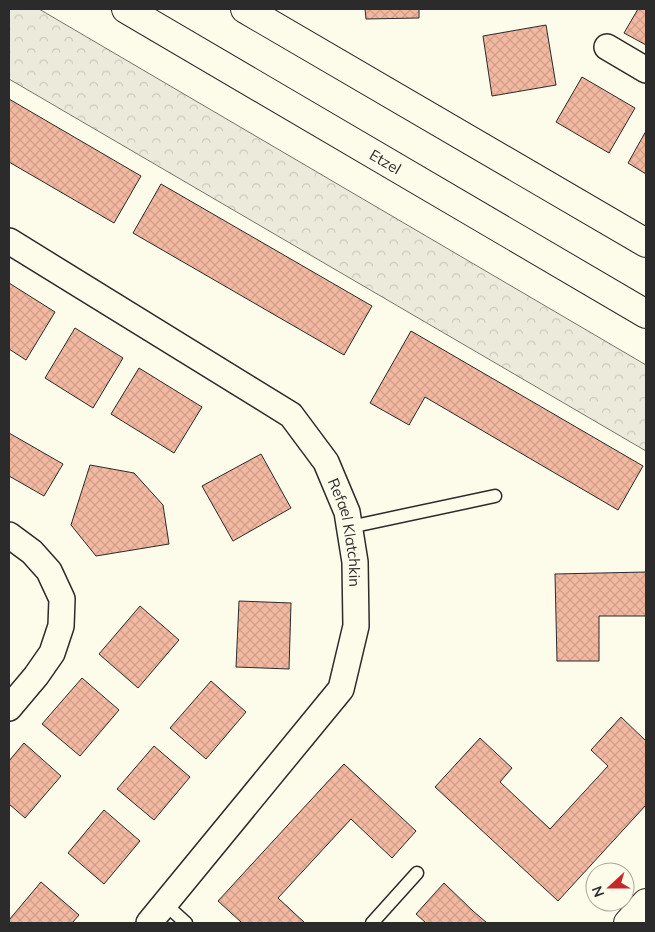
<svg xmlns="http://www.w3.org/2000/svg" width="655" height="932" font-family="Mulish,sans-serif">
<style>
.park{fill:url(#park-crowns);stroke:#74746e}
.building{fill:url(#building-cross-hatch);stroke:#2b2b2b}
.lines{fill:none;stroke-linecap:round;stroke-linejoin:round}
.lane-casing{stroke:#2b2b2b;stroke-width:15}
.street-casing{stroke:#2b2b2b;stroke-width:28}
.secondary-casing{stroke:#2b2b2b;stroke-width:30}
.primary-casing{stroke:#2b2b2b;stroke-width:30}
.lane{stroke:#fdfbea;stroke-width:12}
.street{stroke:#fdfbea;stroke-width:25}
.secondary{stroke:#fdfbea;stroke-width:28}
.primary{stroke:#fdfbea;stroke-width:28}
.labels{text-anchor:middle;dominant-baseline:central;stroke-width:4;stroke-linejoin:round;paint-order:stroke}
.street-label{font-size:15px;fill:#2b2b2b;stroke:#fdfbea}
</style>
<defs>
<pattern id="park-crowns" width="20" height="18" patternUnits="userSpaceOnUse" patternTransform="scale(1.25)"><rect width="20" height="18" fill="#ecebdb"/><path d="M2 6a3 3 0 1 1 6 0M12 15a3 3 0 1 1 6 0" fill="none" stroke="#cbcabc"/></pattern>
<pattern id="building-cross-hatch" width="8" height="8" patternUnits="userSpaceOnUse" patternTransform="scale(1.25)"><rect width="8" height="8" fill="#f2b8a0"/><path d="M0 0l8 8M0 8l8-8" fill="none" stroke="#d09e8a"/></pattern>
</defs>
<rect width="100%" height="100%" fill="#fdfbea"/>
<path class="park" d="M9,9H39L646,365V451L9,79Z"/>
<path class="building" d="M365,9H419V18L366,19Z
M638,9H646V45L624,33Z
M546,25L556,85L492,96L483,36Z
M582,77L635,108L609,153L556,122Z
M9,99L141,176L114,223L9,162Z
M646,131V174L628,163Z
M161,184L372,306L344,355L133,233Z
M9,283L55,312L26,360L9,349Z
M75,328L123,358L93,408L45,378Z
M411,331L643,466L618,510L425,397L409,425L370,403Z
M139,368L202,407L174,453L111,414Z
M9,433L63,464L44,496L9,476Z
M261,454L291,508L233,541L202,486Z
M90,465L134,473L163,505L169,544L96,556L71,525Z
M646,572V616H599V661H557L555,574Z
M239,601L291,603L289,669L236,667Z
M140,606L179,640L138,688L99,654Z
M82,678L119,710L80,756L42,724Z
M211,681L246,712L206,759L170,728Z
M621,717L646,741V805L558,901L435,787L480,738L512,768L500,782L550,829L608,766L591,750Z
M24,743L61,776L25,818L9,804V761Z
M154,746L190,777L154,820L117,789Z
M344,764L416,831L392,858L351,819L278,898L305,923H242L218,901Z
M104,810L140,841L104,884L68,853Z
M41,882L79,915L72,923H9V920Z
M444,883L473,911L487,923H426L416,914Z"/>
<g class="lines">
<defs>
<path id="lane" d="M350,527L495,496
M165,904L186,923
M372,923L417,873"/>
<g id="street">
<path d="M607,47L646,70"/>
<path id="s1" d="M9,241L291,415L326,462L347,512L355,562L356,626L341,689L149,923"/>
<path d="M9,535L32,552L49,571L62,599L61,626L52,653L36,676L9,708"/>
</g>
<path id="secondary" d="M628,923L646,903"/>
<g id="primary">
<path id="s2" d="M126,9L646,314"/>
<path d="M245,9L646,243"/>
</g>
</defs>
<use href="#lane" class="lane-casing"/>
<use href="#street" class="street-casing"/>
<use href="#secondary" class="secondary-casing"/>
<use href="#primary" class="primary-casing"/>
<use href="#lane" class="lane"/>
<use href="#street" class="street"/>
<use href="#secondary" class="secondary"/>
<use href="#primary" class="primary"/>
</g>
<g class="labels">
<g class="street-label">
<text stroke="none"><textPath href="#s2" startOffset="301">Etzel</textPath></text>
<text stroke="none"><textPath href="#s1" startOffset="464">Refael Klatchkin</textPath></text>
</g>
</g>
<rect width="655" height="932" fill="none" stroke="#2b2b2b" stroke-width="20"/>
<g transform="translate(610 887) rotate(249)"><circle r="24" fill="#fdfbea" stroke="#a9a89e"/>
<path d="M0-4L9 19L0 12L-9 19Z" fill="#c62828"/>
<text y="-8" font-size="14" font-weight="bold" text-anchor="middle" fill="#2b2b2b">N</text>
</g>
</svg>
